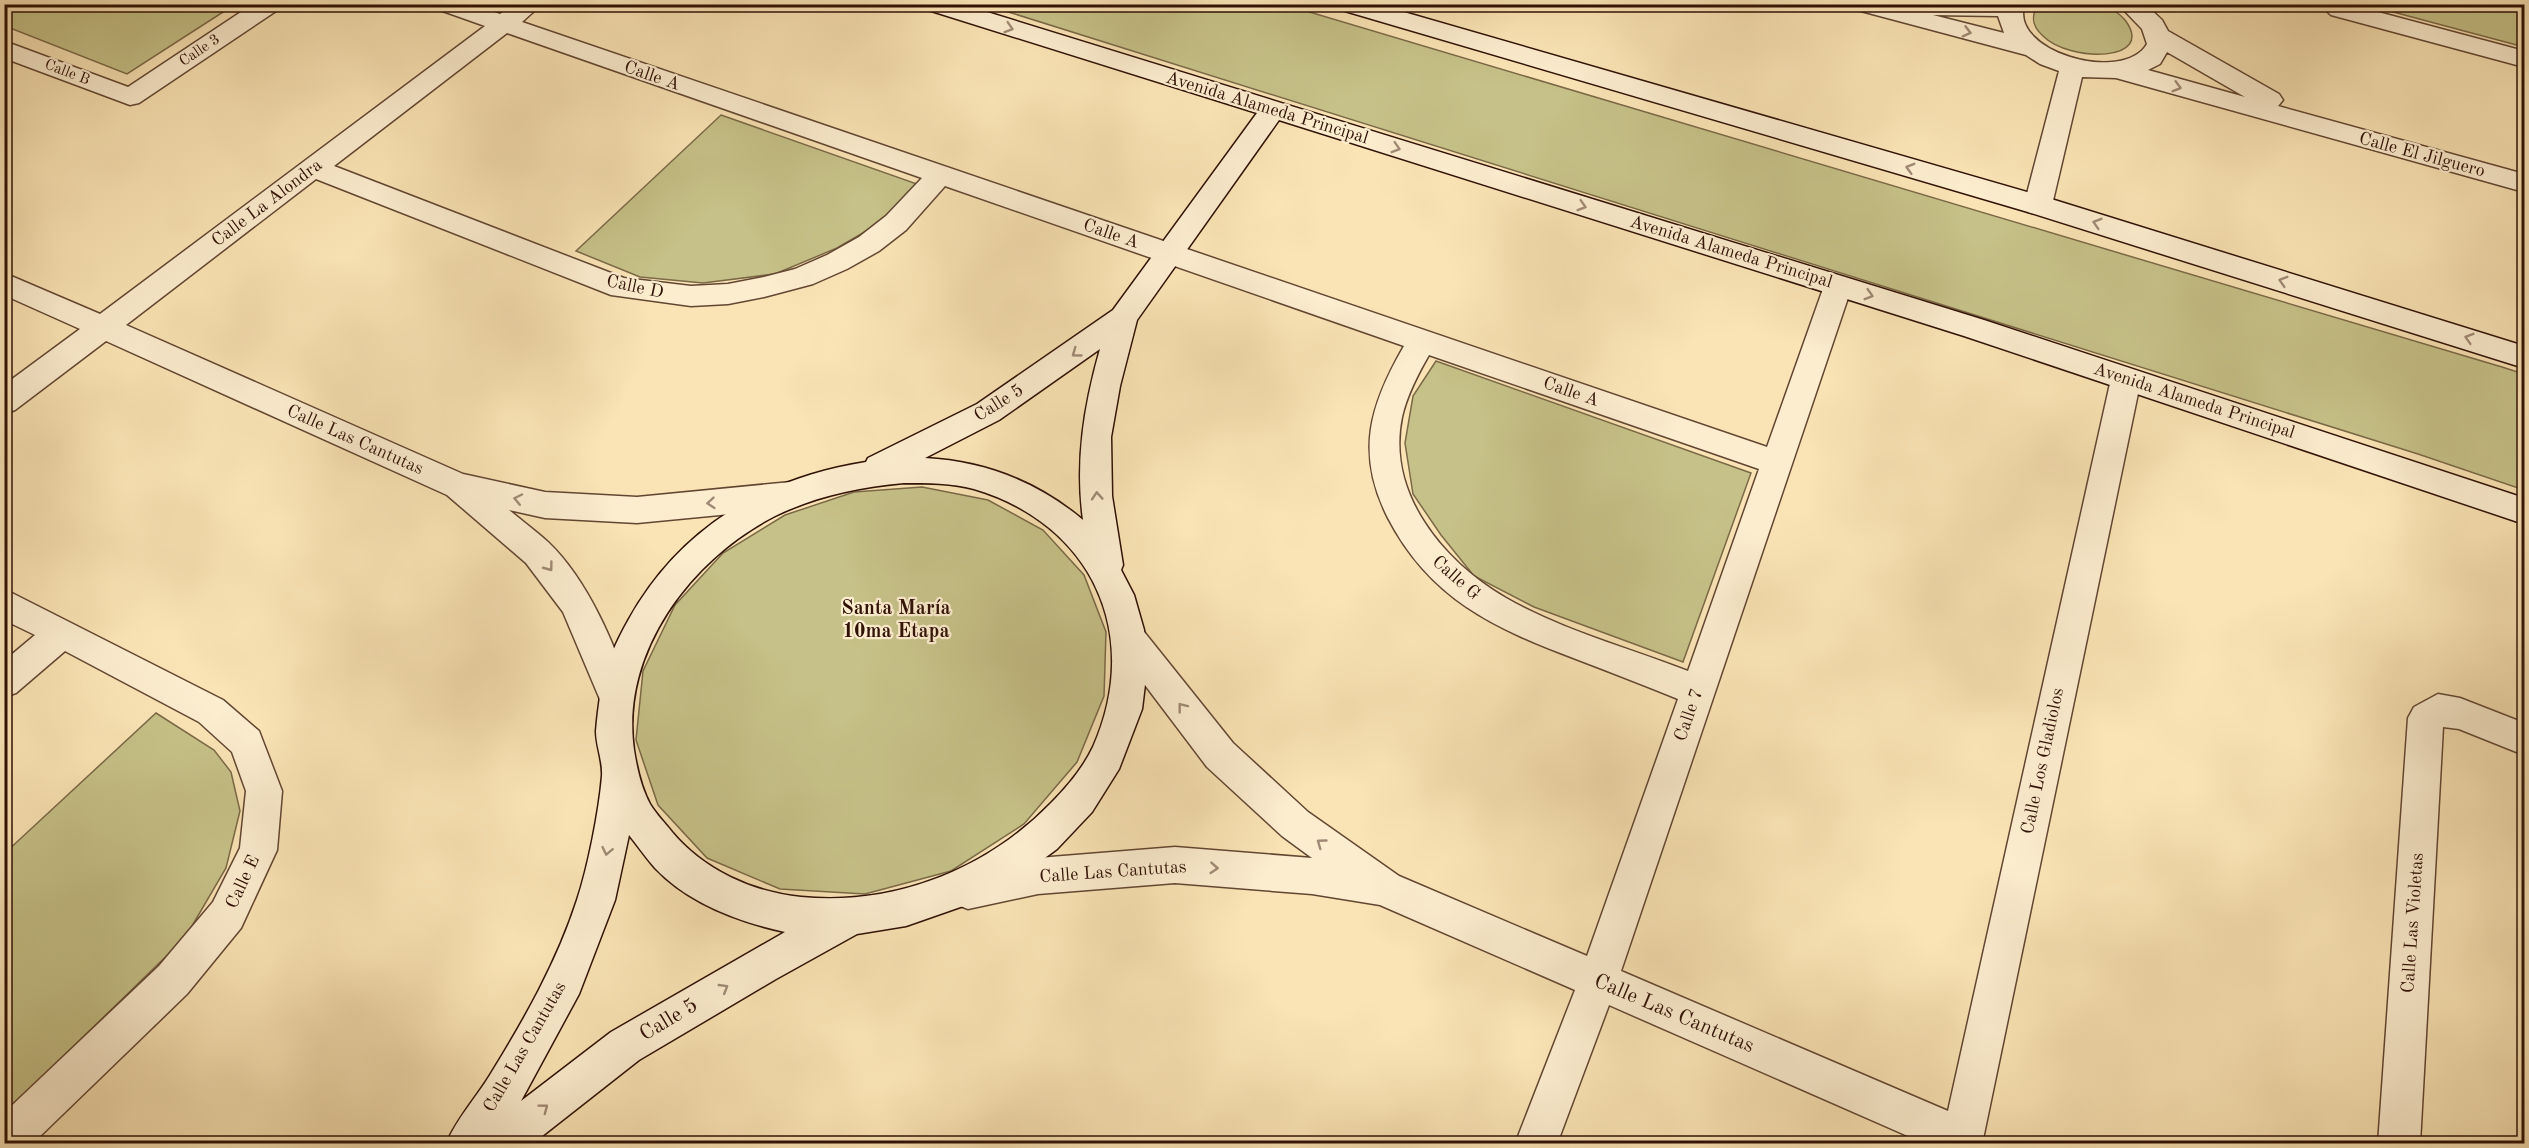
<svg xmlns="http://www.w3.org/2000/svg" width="2529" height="1148" font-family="'Old Standard TT',serif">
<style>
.green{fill:#c6c188;stroke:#7b6947;stroke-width:1.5}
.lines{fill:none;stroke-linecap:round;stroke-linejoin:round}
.street-casing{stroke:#624632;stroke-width:3}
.secondary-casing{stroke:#301106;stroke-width:3}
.street{fill:#fcedcf;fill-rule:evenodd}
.secondary{fill:#fcedcf;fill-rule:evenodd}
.oneway{stroke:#a08a75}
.labels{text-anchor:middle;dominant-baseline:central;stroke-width:4.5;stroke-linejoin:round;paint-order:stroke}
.far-street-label{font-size:15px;fill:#301106;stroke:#fcedcf}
.street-label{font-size:18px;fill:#301106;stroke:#fcedcf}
.neighbourhood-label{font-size:20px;font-weight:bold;fill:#301106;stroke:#fcedcf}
.near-street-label{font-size:21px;fill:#301106;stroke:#fcedcf}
</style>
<rect width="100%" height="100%" fill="#fae4b5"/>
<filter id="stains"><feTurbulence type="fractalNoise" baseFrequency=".00333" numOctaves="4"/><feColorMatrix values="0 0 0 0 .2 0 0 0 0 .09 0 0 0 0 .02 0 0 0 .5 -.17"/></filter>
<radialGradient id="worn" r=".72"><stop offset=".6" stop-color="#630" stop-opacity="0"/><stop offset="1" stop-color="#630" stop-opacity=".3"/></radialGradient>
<path class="green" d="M11,4H234V5L127,74L5,26V10Z
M2039,4C2055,4 2088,1 2103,5C2110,7 2120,14 2125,20C2157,62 2070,63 2043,36C2032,26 2030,16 2039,4Z
M986,5H1286L2502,367L2524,374V490L2418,454Z
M2367,5H2524V47Z
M721,115L917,184L882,222L837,248L775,274L703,283L640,277L576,251Z
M1436,361L1751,473L1683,662L1534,607L1474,576L1441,535L1413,494L1405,443L1413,396Z
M922,487L988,500L1043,530L1084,575L1106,632L1104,696L1077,762L1024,824L951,871L865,894L780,889L707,858L658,805L636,740L643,671L675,605L723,553L785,515L854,492Z
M156,713L214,750L231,772L240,811L226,868L185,938L5,1113V853Z"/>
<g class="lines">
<defs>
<path id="street" d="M253,4H282L279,9L139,103L130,105L4,58V41L128,87Z
M434,4H471L500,14L514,4H542L522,22L1767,447L1824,286L1828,279L1838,276L1848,279L1852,286L1621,971L1948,1111L2111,379L2115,371L2126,368L2137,371L2141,379L1982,1144H1926L1609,1005L1557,1144H1515L1575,990L1380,905L1312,894L1175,883L1038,894L968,909L955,904L949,891L955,878L968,873L1038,858L1175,847L1312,858L1282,836L1207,767L1117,648L1112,638L1117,628L1129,623L1141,628L1233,743L1308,812L1399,876L1587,956L1678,699C1644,685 1610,672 1576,659C1494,628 1430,599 1388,518C1355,453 1370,405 1404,346L945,186L906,230L879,251L847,269L813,284L764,297L728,304L691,306L611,295L316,179L126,325L463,474L545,492L637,497L791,482L802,486L807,495L802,504L791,508L637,523L545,518L509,510C522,521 536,531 548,542C589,581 615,646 633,698L628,709L616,713L604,709L563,612L526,563L447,495L106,341L15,410L4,414V385L80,329L4,295V273L100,314L485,26L437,9ZM507,33L922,178L886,216L859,237L827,255L795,269L764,277L728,284L691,286L624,278L334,166ZM1429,355L1759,469L1688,671C1629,648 1561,630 1506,598C1444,562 1386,494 1402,417C1407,395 1418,374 1429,355Z
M1859,4H1893L1916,10L1914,7L1916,4H2025C2007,51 2123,85 2147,44L2142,29L2118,4H2145L2162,20L2168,31L2279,94L2283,100L2278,106L2524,174V192L2116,78L2082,77L2052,205L2048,212L2038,214L2028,212L2024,205L2059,71L2040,64L2026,55L1861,11ZM1933,15L1998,16L2004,33ZM2167,52L2245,97L2148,70L2160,64Z
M2319,4H2348L2524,51V67L2331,15Z
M4,589L223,700L259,731L282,791L277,850L241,928L187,994L32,1144H4V1113L159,966L213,902L240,848L246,791L232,752L199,722L65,651L16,693L4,697V661L35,635L4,620Z
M2438,694L2460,698L2524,723V755L2459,729L2443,727L2420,1144H2378L2408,718L2414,707Z"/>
<path id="secondary" d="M922,4H961L1984,320L2524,498V524L1964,336L1279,120L1137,320L1120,386L1111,437L1112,496L1123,565L1121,570L1134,595L1144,630L1147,668L1142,709L1119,769L1092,812L1057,849L1015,880L969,904L906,926L857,934L776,979L639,1060L532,1144H446C457,1118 476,1098 490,1075C524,1020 557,962 577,900C588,867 599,811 602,776C603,761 596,746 596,731C597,718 599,703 601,690C605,666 617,640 629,619C680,528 764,478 866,462L868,458L977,404L1113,310L1257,113L925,9ZM1100,349C1084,406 1075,460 1083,520C1038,482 984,461 925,458L999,420ZM904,483C927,483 952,483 974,489C1092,524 1143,634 1093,747C1083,768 1067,787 1051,803C986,870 894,906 801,897C752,892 704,870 672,832C665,823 656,814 650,804C641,787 637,769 634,750C620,652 691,559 775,516C816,496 859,487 904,483ZM629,835C638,846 646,858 655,868C688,903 739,922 785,932L611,1032L521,1101L579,994L615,900Z
M1335,4H1376L2048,198L2524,346V368L2028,212L1338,9Z"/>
</defs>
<use href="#street" class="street-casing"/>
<use href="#secondary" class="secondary-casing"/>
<use href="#street" class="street"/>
<use href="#secondary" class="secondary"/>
</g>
<defs><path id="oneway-chevron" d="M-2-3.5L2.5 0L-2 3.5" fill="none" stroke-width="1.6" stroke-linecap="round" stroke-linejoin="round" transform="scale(1.5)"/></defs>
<g class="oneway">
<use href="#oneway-chevron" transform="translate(1009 28) rotate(17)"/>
<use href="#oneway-chevron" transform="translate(1967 32) rotate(15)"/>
<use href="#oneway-chevron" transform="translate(2177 87) rotate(16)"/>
<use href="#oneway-chevron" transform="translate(1396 148) rotate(17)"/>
<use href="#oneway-chevron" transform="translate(1910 168) rotate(-164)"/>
<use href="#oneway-chevron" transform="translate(1582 206) rotate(17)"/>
<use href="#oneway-chevron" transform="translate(2097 223) rotate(-163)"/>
<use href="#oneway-chevron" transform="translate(2283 281) rotate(-163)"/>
<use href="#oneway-chevron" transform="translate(1869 295) rotate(17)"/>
<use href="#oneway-chevron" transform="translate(2469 338) rotate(-163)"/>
<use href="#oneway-chevron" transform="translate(1076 353) rotate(144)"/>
<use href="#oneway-chevron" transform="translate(1097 496) rotate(-94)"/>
<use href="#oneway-chevron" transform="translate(518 499) rotate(-168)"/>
<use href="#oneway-chevron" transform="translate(711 503) rotate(175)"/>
<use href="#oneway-chevron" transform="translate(549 567) rotate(53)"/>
<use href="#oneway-chevron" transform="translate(1182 707) rotate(-128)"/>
<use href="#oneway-chevron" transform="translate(1321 843) rotate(-144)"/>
<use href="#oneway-chevron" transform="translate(607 851) rotate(102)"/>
<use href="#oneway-chevron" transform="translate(1214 868) rotate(4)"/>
<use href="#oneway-chevron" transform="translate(724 988) rotate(-31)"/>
<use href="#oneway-chevron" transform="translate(544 1108) rotate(-37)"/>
</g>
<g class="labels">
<g class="far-street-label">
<text transform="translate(200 51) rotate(-34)">Calle 3</text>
<text transform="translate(67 73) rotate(21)">Calle B</text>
</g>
<g class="street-label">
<text transform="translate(652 76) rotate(19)">Calle A</text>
<text transform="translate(1267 108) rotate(17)">Avenida Alameda Principal</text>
<text transform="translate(2422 155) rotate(15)">Calle El Jilguero</text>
<text transform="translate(267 203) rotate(-37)">Calle La Alondra</text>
<text transform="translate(1111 234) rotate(19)">Calle A</text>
<text transform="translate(1731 252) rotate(17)">Avenida Alameda Principal</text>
<text transform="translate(635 287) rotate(12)">Calle D</text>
<text transform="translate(1571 392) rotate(19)">Calle A</text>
<text transform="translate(2194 401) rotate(18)">Avenida Alameda Principal</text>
<text transform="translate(999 403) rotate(-32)">Calle 5</text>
<text transform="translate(355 440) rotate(24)">Calle Las Cantutas</text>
<text transform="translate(1456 578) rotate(41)">Calle G</text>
<text transform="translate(1689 715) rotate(-71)">Calle 7</text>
<text transform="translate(2043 761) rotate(-78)">Calle Los Gladiolos</text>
<text transform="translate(1113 872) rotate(-4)">Calle Las Cantutas</text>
<text transform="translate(243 882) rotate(-65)">Calle E</text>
<text transform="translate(2413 923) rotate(-86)">Calle Las Violetas</text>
<text transform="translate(525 1047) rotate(-60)">Calle Las Cantutas</text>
</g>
<g class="neighbourhood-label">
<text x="896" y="609">Santa María<tspan x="896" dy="23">10ma Etapa</tspan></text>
</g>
<g class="near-street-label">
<text transform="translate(1674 1014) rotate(23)">Calle Las Cantutas</text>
<text transform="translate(669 1020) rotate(-31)">Calle 5</text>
</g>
</g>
<rect width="2529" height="1148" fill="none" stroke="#fae4b5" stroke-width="24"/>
<rect x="6" y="6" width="2517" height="1136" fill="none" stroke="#301106" stroke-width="3"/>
<rect x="12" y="12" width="2505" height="1124" fill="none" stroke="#301106" stroke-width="1.5"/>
<rect width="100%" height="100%" filter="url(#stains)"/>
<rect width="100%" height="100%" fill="url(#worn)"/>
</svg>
